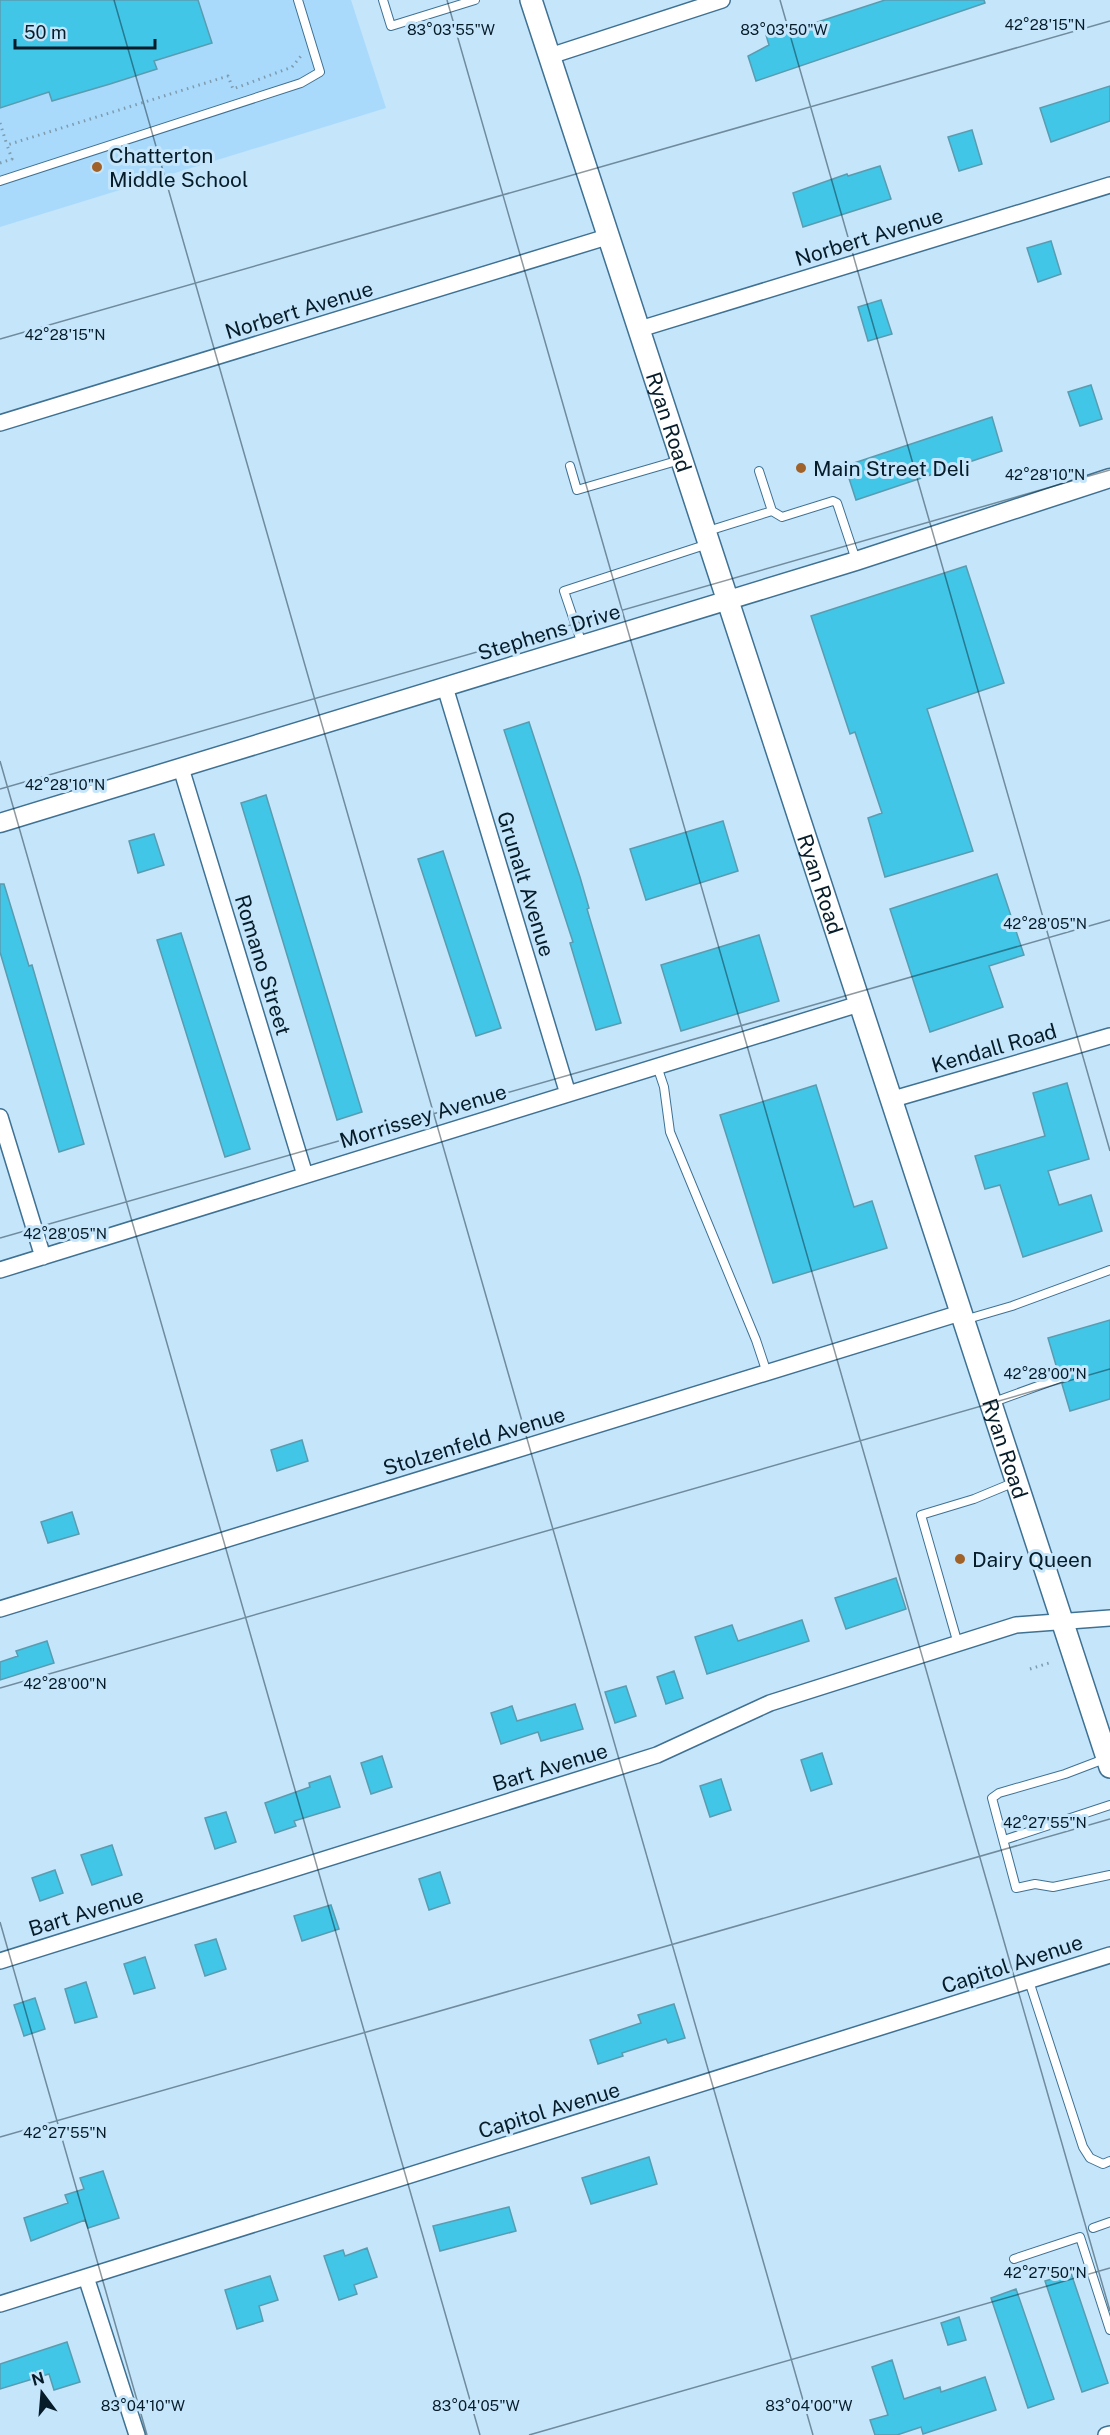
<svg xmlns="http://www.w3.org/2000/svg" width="1110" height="2435" font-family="'Public Sans',sans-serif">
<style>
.built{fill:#aadafb}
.building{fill:#41c6e8;stroke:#599cb0;stroke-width:1.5}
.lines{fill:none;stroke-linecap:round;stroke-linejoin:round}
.service-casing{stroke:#3f7192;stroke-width:10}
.minor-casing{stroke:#3f7192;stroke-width:18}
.tertiary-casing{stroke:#3f7192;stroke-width:21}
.secondary-casing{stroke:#3f7192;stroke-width:24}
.path{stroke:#7f9bae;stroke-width:3;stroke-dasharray:1.5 4.5;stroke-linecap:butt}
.service{stroke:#fff;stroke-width:8}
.minor{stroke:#fff;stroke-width:15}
.tertiary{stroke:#fff;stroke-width:18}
.secondary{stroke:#fff;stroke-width:21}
.ticks{fill:none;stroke:#071c29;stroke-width:1.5;stroke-opacity:0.45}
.poi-dot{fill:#a1622a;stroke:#c5e5fb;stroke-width:2}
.labels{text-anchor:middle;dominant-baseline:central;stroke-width:6;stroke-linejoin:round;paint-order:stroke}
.poi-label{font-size:21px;fill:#071c29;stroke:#c5e5fb;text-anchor:start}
.street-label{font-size:21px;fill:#071c29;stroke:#c5e5fb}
.ticks-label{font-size:15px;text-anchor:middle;fill:#071c29;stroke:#c5e5fb;stroke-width:6;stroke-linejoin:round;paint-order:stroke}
</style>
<rect width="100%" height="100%" fill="#c5e5fb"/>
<path class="built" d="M0,0H351L386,108L0,227Z"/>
<path class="building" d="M0,0H198L212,43L154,61L157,69L110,84L52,101L49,92L0,108Z
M885,0H984L985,3L756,81L748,56L769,45L766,35L785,29L787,32Z
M1110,86V121L1051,142L1040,108Z
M972,130L982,164L959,171L948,137Z
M880,166L891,199L803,227L793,193L847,174L848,176Z
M1051,241L1061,274L1038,282L1027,248Z
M881,300L892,334L868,341L858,307Z
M1091,385L1102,419L1080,426L1068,392Z
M992,417L1002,451L856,500L845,466Z
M966,566L1004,683L927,709L973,851L885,877L868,818L882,813L855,732L850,734L811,616Z
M529,722L580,877L589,908L587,909L621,1023L596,1030L570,943L573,942L504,730Z
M266,795L362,1112L337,1120L241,803Z
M723,821L738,871L646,900L630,849Z
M154,834L164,865L138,873L129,841Z
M443,851L501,1028L476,1036L418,859Z
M997,874L1024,955L989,966L1003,1007L930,1032L890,909Z
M0,884H4L29,966L32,965L84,1144L59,1152L0,952Z
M181,933L250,1149L225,1157L157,940Z
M759,935L779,1001L681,1031L661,965Z
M1067,1083L1089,1159L1048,1171L1059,1205L1091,1195L1102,1231L1023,1257L1000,1185L985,1189L975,1156L1045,1136L1033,1093Z
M816,1085L854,1207L872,1201L887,1248L773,1283L720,1115Z
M1110,1320V1399L1070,1411L1062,1384L1066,1377L1058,1372L1048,1338Z
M302,1440L308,1461L277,1471L271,1450Z
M72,1512L79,1534L48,1543L41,1522Z
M896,1578L906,1609L846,1629L835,1598Z
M802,1620L809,1641L707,1674L695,1637L732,1625L738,1641Z
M47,1641L54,1663L0,1680V1662L18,1656L16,1651Z
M674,1671L683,1698L666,1704L657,1677Z
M626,1686L636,1716L615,1723L605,1692Z
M575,1704L583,1729L541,1741L538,1732L501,1744L491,1713L512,1706L517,1721Z
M822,1753L832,1784L811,1791L801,1760Z
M382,1756L392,1787L371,1794L361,1763Z
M330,1776L340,1807L294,1821L296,1826L275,1833L265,1803L310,1787L309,1783Z
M721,1779L731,1810L710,1817L700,1786Z
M226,1812L236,1842L215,1849L205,1818Z
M112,1845L122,1875L92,1885L81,1855Z
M55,1870L63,1893L40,1901L32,1878Z
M440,1872L450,1903L429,1910L419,1879Z
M331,1905L339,1929L302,1941L294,1916Z
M216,1939L226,1969L205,1976L195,1945Z
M145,1957L155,1988L134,1994L124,1964Z
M86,1982L97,2017L75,2023L65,1989Z
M35,1998L45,2029L24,2036L14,2005Z
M674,2004L685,2038L668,2043L666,2039L622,2053L623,2056L598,2064L590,2040L641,2023L638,2015Z
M649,2157L657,2184L591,2204L582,2178Z
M103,2171L119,2218L88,2228L85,2220L31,2241L24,2218L68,2203L65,2195L84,2189L80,2178Z
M509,2207L516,2231L440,2251L433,2226Z
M367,2248L377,2277L354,2285L357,2294L339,2300L324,2256L343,2250L345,2256Z
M1071,2273L1108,2383L1082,2392L1045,2281Z
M270,2276L278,2300L259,2306L263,2321L237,2329L225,2290Z
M1016,2289L1054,2399L1028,2408L991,2298Z
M959,2317L966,2340L948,2345L941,2323Z
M67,2342L80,2382L54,2390L49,2374L0,2389V2364Z
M892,2360L904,2399L940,2387L941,2392L985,2377L996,2410L923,2434L921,2427L897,2435H875L870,2420L888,2415L872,2367Z"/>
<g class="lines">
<defs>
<path id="service" d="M383,0L391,26L475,0
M0,181L301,83L320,72L298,0
M570,466L577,490L680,460
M759,471L772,511L782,517L833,501L837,503L856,560
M708,531L772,511
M582,644L564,591L708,544
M657,1066L664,1087L670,1132L756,1340L767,1373
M964,1320L1012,1306L1110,1270
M991,1403L1060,1378
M958,1644L921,1515L974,1499L1015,1482
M1107,1758L1065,1774L999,1793L992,1798L1016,1888L1035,1884L1053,1887L1110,1875
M1004,1840L1110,1805
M1029,1981L1083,2147L1090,2158L1103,2164L1110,2161
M1093,2228L1110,2222
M1014,2259L1080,2237L1110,2330"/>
<path id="minor" d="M550,56L722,0
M640,329L1110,185
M0,423L610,236
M445,687L568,1094
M181,768L305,1175
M890,1100L1110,1036
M0,1117L43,1257
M0,1270L859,1004
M0,1609L960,1313
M0,1961L657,1755L770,1703L1016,1625L1110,1618
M86,2277L137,2435
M0,2304L1110,1955
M1106,2435L1110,2434"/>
<path id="tertiary" d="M0,823L856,561L1110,478"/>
<g id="secondary">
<path id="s1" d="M531,0L1110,1767"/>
</g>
</defs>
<use href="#service" class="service-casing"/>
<use href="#minor" class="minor-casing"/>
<use href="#tertiary" class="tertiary-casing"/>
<use href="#secondary" class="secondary-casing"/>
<path class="path" d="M0,123L7,145
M0,163L12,159L7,145L228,76L233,89L292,67L301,56
M1030,1669L1049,1663"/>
<use href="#service" class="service"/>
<use href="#minor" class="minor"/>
<use href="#tertiary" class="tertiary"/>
<use href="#secondary" class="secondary"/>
</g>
<path class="ticks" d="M114,0L813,2435M447,0L1110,2311M780,0L1110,1151M0,339L1110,21M0,761L480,2435M0,789L1110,470M0,1238L1110,920M0,1688L1110,1369M0,1922L147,2435M0,2137L1110,1819M529,2435L1110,2268"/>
<g class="poi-dot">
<circle cx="97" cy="167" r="6"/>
<circle cx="801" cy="468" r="6"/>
<circle cx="960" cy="1559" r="6"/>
</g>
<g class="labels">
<g class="poi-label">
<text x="109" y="155">Chatterton<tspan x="109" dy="24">Middle School</tspan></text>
<text x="813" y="468">Main Street Deli</text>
<text x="972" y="1559">Dairy Queen</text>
</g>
<g class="street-label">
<text transform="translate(869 237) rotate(-17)">Norbert Avenue</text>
<text transform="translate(299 310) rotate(-17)">Norbert Avenue</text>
<text stroke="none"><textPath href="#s1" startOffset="444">Ryan Road</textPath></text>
<text transform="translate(549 632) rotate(-17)">Stephens Drive</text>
<text transform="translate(526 884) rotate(73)">Grunalt Avenue</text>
<text stroke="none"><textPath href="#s1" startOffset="930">Ryan Road</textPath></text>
<text transform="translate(263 965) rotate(73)">Romano Street</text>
<text transform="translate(994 1048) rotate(-16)">Kendall Road</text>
<text transform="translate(423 1116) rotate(-17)">Morrissey Avenue</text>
<text transform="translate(474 1441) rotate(-17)">Stolzenfeld Avenue</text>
<text stroke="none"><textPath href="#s1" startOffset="1524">Ryan Road</textPath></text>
<text transform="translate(550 1767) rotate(-17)">Bart Avenue</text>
<text transform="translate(86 1912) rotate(-17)">Bart Avenue</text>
<text transform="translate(1012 1964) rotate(-18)">Capitol Avenue</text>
<text transform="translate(549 2110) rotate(-17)">Capitol Avenue</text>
</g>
</g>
<g class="ticks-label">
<text x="1045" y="30">42°28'15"N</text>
<text x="451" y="35">83°03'55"W</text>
<text x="784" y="35">83°03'50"W</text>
<text x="65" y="340">42°28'15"N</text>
<text x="1045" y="480">42°28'10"N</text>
<text x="65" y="790">42°28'10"N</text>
<text x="1045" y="929">42°28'05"N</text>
<text x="65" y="1239">42°28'05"N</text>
<text x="1045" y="1379">42°28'00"N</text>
<text x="65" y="1689">42°28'00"N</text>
<text x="1045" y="1828">42°27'55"N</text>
<text x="65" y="2138">42°27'55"N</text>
<text x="1045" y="2278">42°27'50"N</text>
<text x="143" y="2411">83°04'10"W</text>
<text x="476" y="2411">83°04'05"W</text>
<text x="809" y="2411">83°04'00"W</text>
</g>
<g transform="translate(42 2393) rotate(344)" stroke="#c5e5fb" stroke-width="4.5" paint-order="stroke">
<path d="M0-4.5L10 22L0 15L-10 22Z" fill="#071c29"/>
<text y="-9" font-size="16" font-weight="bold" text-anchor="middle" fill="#071c29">N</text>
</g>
<path d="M15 39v9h140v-9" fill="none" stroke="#071c29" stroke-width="3"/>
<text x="24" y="39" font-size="18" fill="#071c29" stroke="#c5e5fb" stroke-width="4.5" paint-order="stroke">50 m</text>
</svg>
